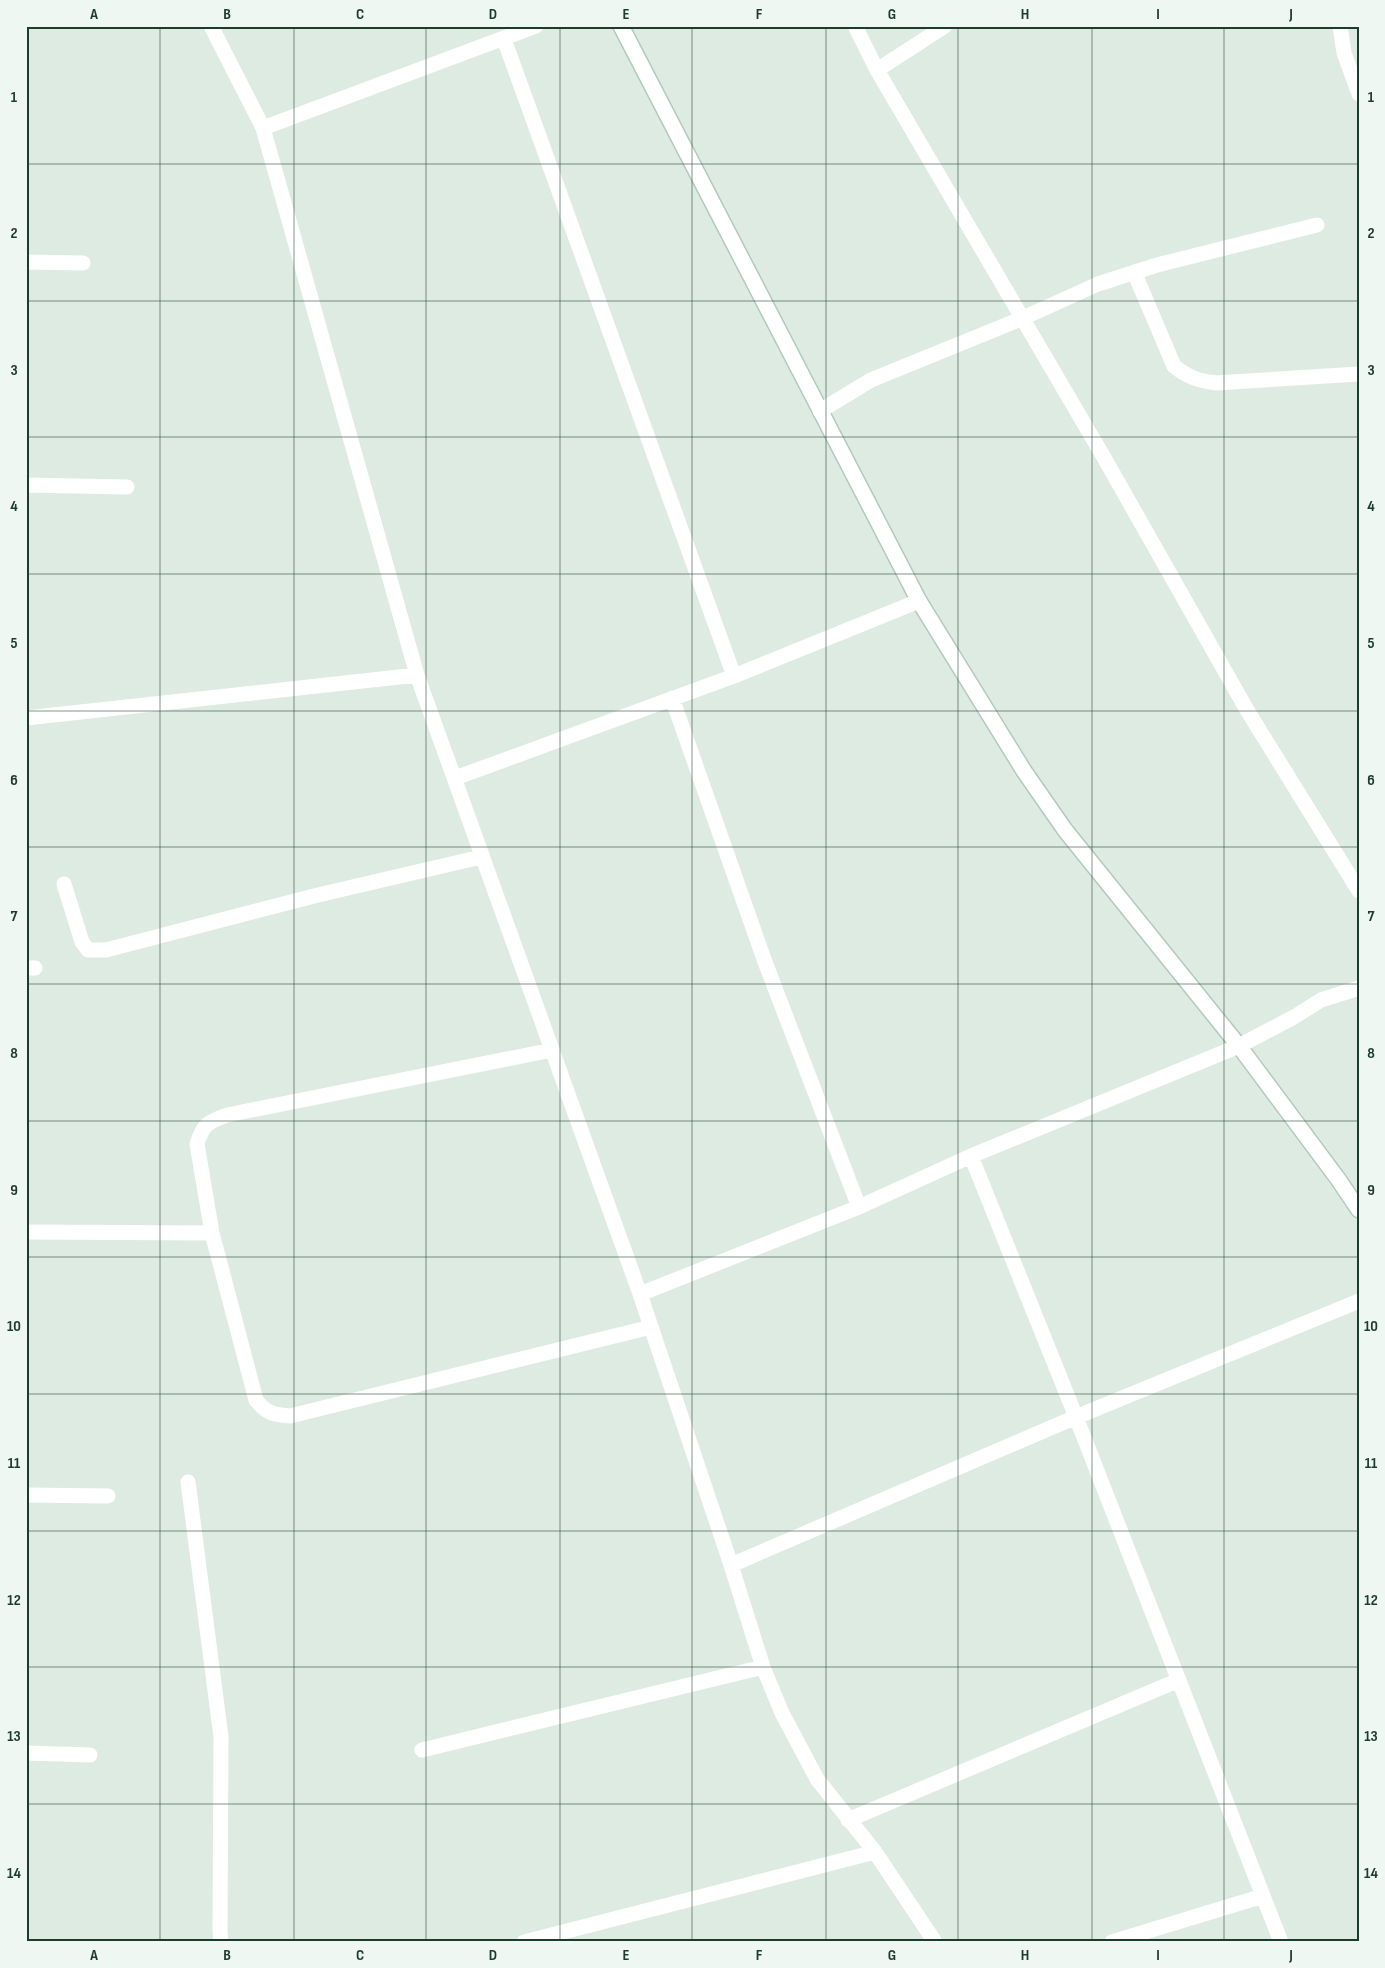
<svg xmlns="http://www.w3.org/2000/svg" width="1385" height="1968" font-family="'Sofia Sans Condensed',sans-serif">
<style>
.lines{fill:none;stroke-linecap:round;stroke-linejoin:round}
.secondary-casing{stroke:#b0cbbd;stroke-width:18}
.street{stroke:#fff;stroke-width:15}
.secondary{stroke:#fff;stroke-width:15}
.grid{fill:none;stroke:#1e3b2f;stroke-width:1;stroke-opacity:0.55}
.neatline{fill:none;stroke:#1e3b2f;stroke-width:2}
.grid-label{font-size:16px;text-anchor:middle;font-weight:bold;fill:#1e3b2f}
</style>
<rect width="100%" height="100%" fill="#deebe3"/>
<g class="lines">
<defs>
<path id="secondary" d="M621,26L919,601L1024,771L1065,830L1239,1046L1338,1179L1359,1210"/>
</defs>
<use href="#secondary" class="secondary-casing"/>
<path class="street" d="M211,26L263,128L417,675L640,1294L731,1565L763,1667L782,1713L817,1779L875,1852L935,1942
M855,26L877,70L1106,461L1247,710L1359,891
M1340,26L1344,53L1359,94
M504,39L734,676
M877,70L945,26
M263,128L536,26
M26,262L83,263
M1134,272L1174,366C1187,377 1199,381 1216,383L1359,374
M820,411L871,380L1023,318L1098,284L1157,265L1317,225
M26,485L127,487
M672,698L765,962L859,1207
M26,718L417,675
M455,778L734,676L919,601
M64,884L82,942L88,950H106L318,895L481,857
M26,968H35
M552,1050L227,1115C208,1122 203,1124 197,1144L212,1233L256,1400C266,1413 274,1415 290,1416L651,1327
M971,1156L1076,1417L1281,1942
M26,1232L212,1233
M640,1294L859,1207L971,1156L1239,1046L1294,1017L1321,1000L1359,988
M188,1482L221,1737L220,1931L221,1942
M26,1495L108,1496
M731,1565L1076,1417L1359,1301
M422,1750L763,1667
M26,1753L90,1755
M848,1820L1179,1680
M524,1942L875,1852
M1112,1942L1263,1896"/>
<use href="#secondary" class="secondary"/>
</g>
<path class="grid" d="M160,26V1942M294,26V1942M426,26V1942M560,26V1942M692,26V1942M826,26V1942M958,26V1942M1092,26V1942M1224,26V1942M26,164H1359M26,301H1359M26,437H1359M26,574H1359M26,711H1359M26,847H1359M26,984H1359M26,1121H1359M26,1257H1359M26,1394H1359M26,1531H1359M26,1667H1359M26,1804H1359"/>
<rect width="1385" height="1968" fill="none" stroke="#eef7f1" stroke-width="55"/>
<rect x="28" y="28" width="1330" height="1912" class="neatline"/>
<g class="grid-label">
<text x="94" y="19">A</text>
<text x="227" y="19">B</text>
<text x="360" y="19">C</text>
<text x="493" y="19">D</text>
<text x="626" y="19">E</text>
<text x="759" y="19">F</text>
<text x="892" y="19">G</text>
<text x="1025" y="19">H</text>
<text x="1158" y="19">I</text>
<text x="1291" y="19">J</text>
<text x="14" y="102">1</text>
<text x="1371" y="102">1</text>
<text x="14" y="238">2</text>
<text x="1371" y="238">2</text>
<text x="14" y="375">3</text>
<text x="1371" y="375">3</text>
<text x="14" y="511">4</text>
<text x="1371" y="511">4</text>
<text x="14" y="648">5</text>
<text x="1371" y="648">5</text>
<text x="14" y="785">6</text>
<text x="1371" y="785">6</text>
<text x="14" y="921">7</text>
<text x="1371" y="921">7</text>
<text x="14" y="1058">8</text>
<text x="1371" y="1058">8</text>
<text x="14" y="1195">9</text>
<text x="1371" y="1195">9</text>
<text x="14" y="1331">10</text>
<text x="1371" y="1331">10</text>
<text x="14" y="1468">11</text>
<text x="1371" y="1468">11</text>
<text x="14" y="1605">12</text>
<text x="1371" y="1605">12</text>
<text x="14" y="1741">13</text>
<text x="1371" y="1741">13</text>
<text x="14" y="1878">14</text>
<text x="1371" y="1878">14</text>
<text x="94" y="1960">A</text>
<text x="227" y="1960">B</text>
<text x="360" y="1960">C</text>
<text x="493" y="1960">D</text>
<text x="626" y="1960">E</text>
<text x="759" y="1960">F</text>
<text x="892" y="1960">G</text>
<text x="1025" y="1960">H</text>
<text x="1158" y="1960">I</text>
<text x="1291" y="1960">J</text>
</g>
</svg>
